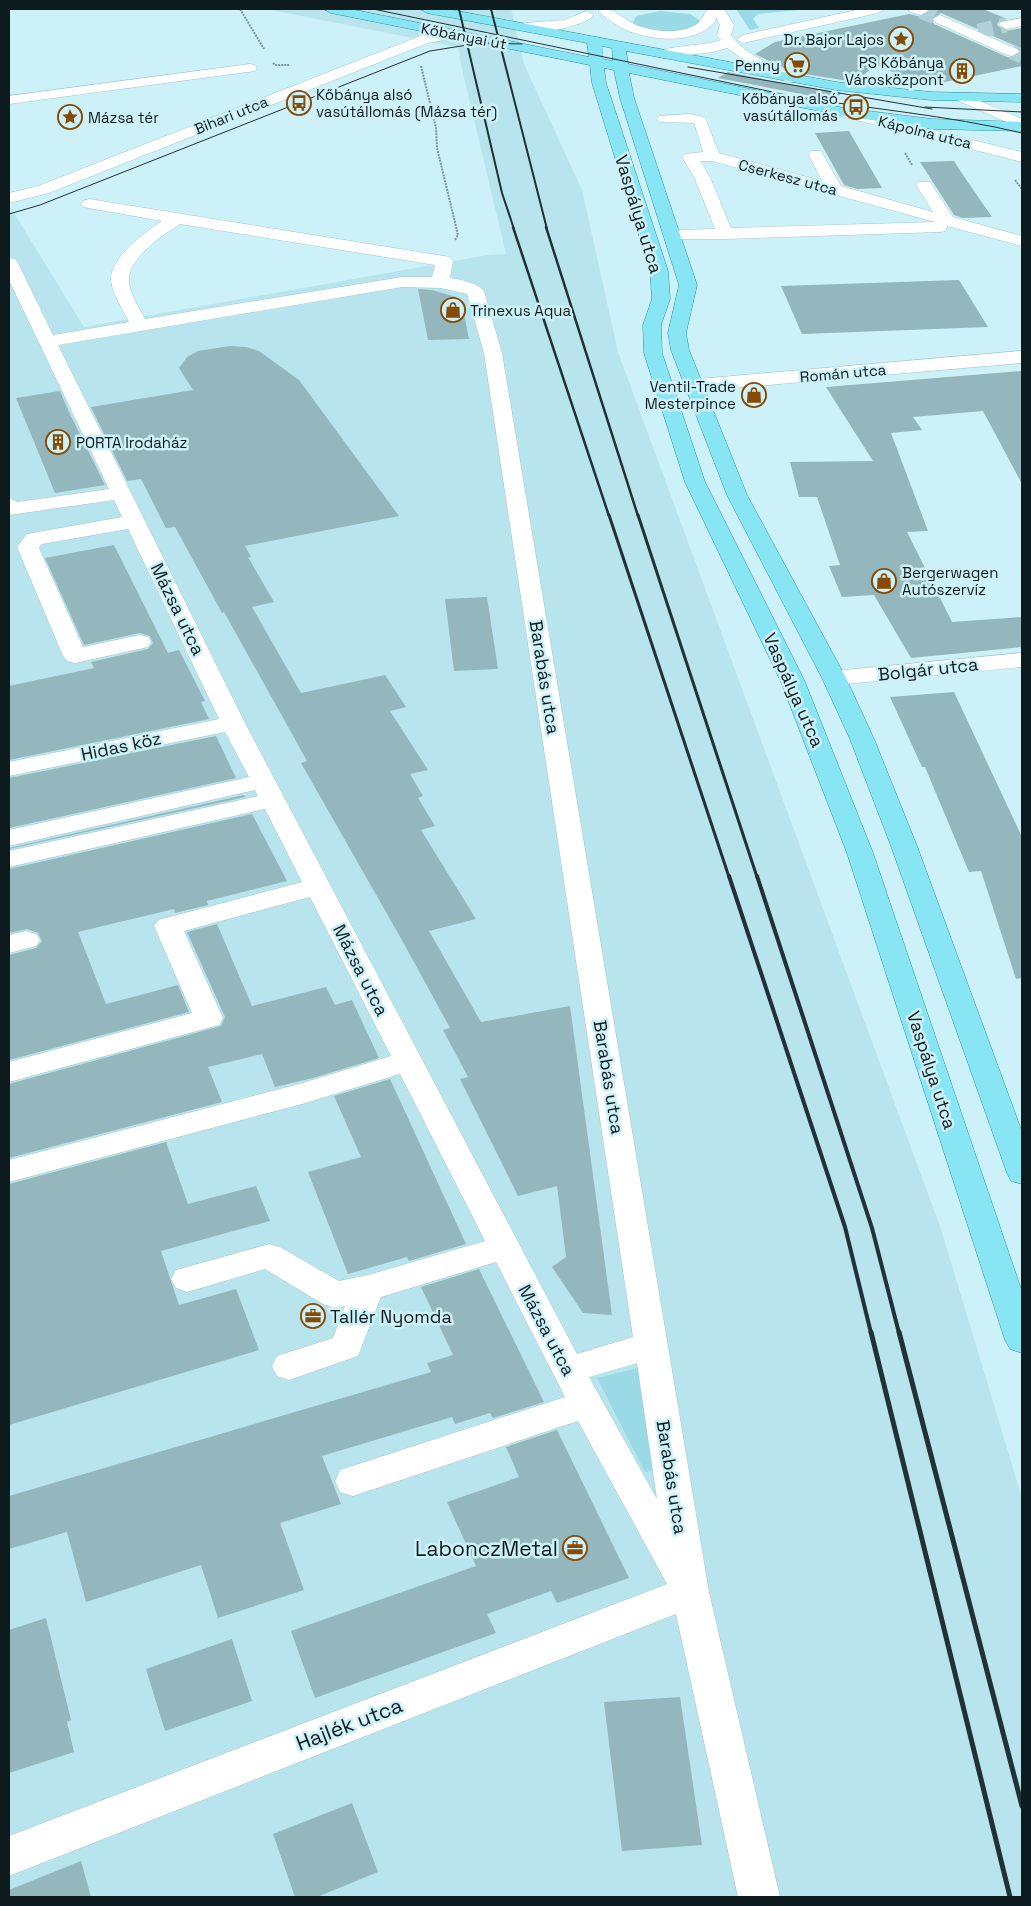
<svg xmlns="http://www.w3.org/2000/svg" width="1031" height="1906" font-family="'Space Grotesk',sans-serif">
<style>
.built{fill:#b8e5ed}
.green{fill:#99dae6}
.building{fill:#94b6bd;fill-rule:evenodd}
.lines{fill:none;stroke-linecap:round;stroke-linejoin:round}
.minor-tunnel{stroke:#b0d1d7;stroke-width:15;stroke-dasharray:15 8;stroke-linecap:butt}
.minor-casing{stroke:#a3c6cd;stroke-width:1}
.major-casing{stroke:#2993a4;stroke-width:1}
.path{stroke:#7d979c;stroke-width:2;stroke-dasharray:2 1;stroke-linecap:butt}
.minor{fill:#fff;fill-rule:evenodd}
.major{fill:#88e5f4;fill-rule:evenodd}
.tram{stroke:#223135;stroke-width:1}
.rail-far4{stroke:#223135;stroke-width:2}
.rail-far3{stroke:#223135;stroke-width:2.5}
.rail-far2{stroke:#223135;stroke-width:3}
.rail-far1{stroke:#223135;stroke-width:4}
.rail{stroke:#223135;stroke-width:5}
.labels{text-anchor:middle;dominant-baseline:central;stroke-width:5;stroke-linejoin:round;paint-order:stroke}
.far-street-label{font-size:15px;fill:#0e1b1e;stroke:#cdf1f8}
.far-poi-label{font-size:15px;fill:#0e1b1e;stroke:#cdf1f8;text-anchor:end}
.street-label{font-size:18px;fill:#0e1b1e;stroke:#cdf1f8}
.poi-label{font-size:18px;fill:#0e1b1e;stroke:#cdf1f8;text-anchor:start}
.near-poi-label{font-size:21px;fill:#0e1b1e;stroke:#cdf1f8;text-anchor:end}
.near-street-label{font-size:21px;fill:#0e1b1e;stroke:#cdf1f8}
</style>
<rect width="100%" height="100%" fill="#cdf1f8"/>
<path class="built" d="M266,9H511L524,64L582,190L618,352L941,1229L1022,1498V1897H9V205L84,327L488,255L506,254L461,65L458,47Z"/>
<path class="green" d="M736,9H809L758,14L753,19L759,28L750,30Z
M660,11L690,14L699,20L700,23C685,34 648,35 633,23L636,16Z
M639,1368L655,1469L645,1472L597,1378Z"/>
<path class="building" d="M934,9H983L1007,19L999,21L997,25L1005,31L1022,28V66L926,86L876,65L855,82L792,72L755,54L775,42L909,14L922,17L929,13V10ZM941,13L1018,47L1021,52L1013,58L1007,57L934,24L931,19Z
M728,72L787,84L842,93L833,100L718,78Z
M849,131L857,145L882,188L857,189L844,185L815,133Z
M954,161L963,175L992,217L962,218L954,215L920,162Z
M959,280L988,327L802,334L781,286Z
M418,289L432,290L456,297L462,304L469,339L428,340Z
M230,346L246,347L259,351L299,380L399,516L245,546L251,557H248L274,602L252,607L301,693L385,675L406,707L390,711L428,770L410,774L423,796L418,798L435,826L421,830L476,919L429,931L481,1022L570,1006L612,1315L583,1313L552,1267L566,1257L557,1186L518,1196L460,1079L468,1077L443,1030L450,1028L403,942L301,763L307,761L224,612L222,613L175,527L166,528L141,479L127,481L91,407L193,390L179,368L187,357L198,351Z
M1022,371V484L983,411L913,417L922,430L891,433L928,531L907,532L952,622L1022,617V647L911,658L874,595L842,597L829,566L840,565L817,497H799L790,462L873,461L826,387Z
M60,391L68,410L105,485L55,493L16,398Z
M114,545L168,653L179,650L205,701L201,702L209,719L9,760V686L94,668L91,662L148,649L153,643L150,636L140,633L84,645L45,558Z
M487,597L498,669L454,671L445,599Z
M954,692L1022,837V978L1016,979L981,871L969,872L925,767H922L890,697Z
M216,736L236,778L9,828V778Z
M244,795L245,797L9,849V848Z
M252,814L287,881L207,901L208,905L175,913L174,909L78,932L106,1004L178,985L189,1012L9,1060V955L36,948L42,941L38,933L27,929L9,933V869Z
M217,924L252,1006L326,987L335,1005L352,1000L379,1058L313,1078L275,1087L262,1054L208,1067L222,1102L9,1158V1084L221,1026L225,1017L187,932Z
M390,1079L466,1244L409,1261L407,1257L348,1274L308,1172L361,1157L334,1096Z
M166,1142L188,1204L256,1186L270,1221L161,1251L179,1305L236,1289L259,1350L9,1425V1184Z
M479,1269L544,1402L493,1418L490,1413L455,1424L452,1417L322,1456L341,1504L280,1523L304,1590L218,1618L201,1565L86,1602L67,1532L9,1549V1496L431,1372L427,1363L453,1355L421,1287Z
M557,1430L629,1578L557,1603L551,1591L487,1614L496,1633L315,1698L291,1631L476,1566L447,1502L519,1477L506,1447Z
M46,1618L71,1720L67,1722L74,1752L9,1773V1630Z
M232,1639L252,1701L165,1731L146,1669Z
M680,1697L702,1845L622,1851L604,1702Z
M352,1803L378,1872L317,1897H295L273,1834Z
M81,1861L91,1897H9V1890Z"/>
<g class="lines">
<path class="minor-tunnel" d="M921,11L940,19
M978,31L1006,25
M1012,52L1022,56"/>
<defs>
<path id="minor" d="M601,9C616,9 619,16 632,23C649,32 681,35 697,24C702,21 703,14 708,9H724L734,25L731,35C746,56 775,66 797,76L799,79L797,82H787L750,64L727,48L714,52L663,58L656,54C663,45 707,46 721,40L717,35L720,25L716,17V20C698,45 654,41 628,31C618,27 610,20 601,14L599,11Z
M861,9H885L878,13L743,43L736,39L743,35Z
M908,9H926L928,11L921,15L910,12Z
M587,11L594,15C584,27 528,39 518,27L525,23L564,20Z
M940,15L1017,49L1019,52L1012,56L1007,55L935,22L933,19Z
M1022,18V26L1006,29L999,25L1001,22Z
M454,30L459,31L461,34L459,37L428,43L49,193L9,203V193L38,186L420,36Z
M250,64L255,65L257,68L255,71L9,104V96Z
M964,94L1022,119V129L959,101L957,98L959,95Z
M846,109L1022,152V162L841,116L839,113L841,110Z
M689,114L705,117L719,153L822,181L808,154L811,151H821L841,186L933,212L916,185L918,182H930L953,217L1022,236V246L947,226L946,231L940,232L725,239H667L665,235L667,231L673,230L715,229L694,177L682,157L685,154L703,152L694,123L659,122L657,119L659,116ZM700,161H712L935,222L731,228L710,177Z
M89,199L444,256L450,257L453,261L450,278C460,280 477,282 484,291L502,353L709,1592L780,1897H738L676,1614L9,1876V1836L667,1584L578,1421L353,1496L340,1492L335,1481L340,1470L565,1397L496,1262L381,1297L358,1356L289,1380L277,1376L272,1366L277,1356L333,1338L345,1306L335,1308L323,1304L265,1269L187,1292L176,1288L171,1279L176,1270L269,1244L280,1247L339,1281L368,1275L485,1241L400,1074L302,1104L9,1182V1160L299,1084L391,1056L310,897L184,931L223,1018L219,1025L9,1082V1062L192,1013L154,926L158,920L302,882L265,809L9,867V851L258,796L255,790L9,846V830L249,777L225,732L9,776V762L219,719L128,529L42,544L39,548L83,647L140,635L148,637L151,642L148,647L75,663L67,661L63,656L17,547L27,534L122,517L114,500L9,515V498L18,502L109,489L9,280V258L15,259L18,263L53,335L129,322C123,309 111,293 111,278C112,256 145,232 162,221L83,207L81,204L83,201ZM180,224L435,265L432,277H402L145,319C139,307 129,293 129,280C128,258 164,234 180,224ZM402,287L441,288L467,294L484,353L633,1337L577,1354L245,723L58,345ZM637,1363L657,1499L589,1377Z
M1022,351V363L664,394L657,392L654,388L657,384L664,382Z
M1022,653V667L834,685L826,683L822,678L826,673L834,671Z
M26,931L36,934L40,940L36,946L9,953V935Z"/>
<path id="major" d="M324,9H350L589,57L587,43L427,13L420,9H447L836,82L931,92L1022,94V102L931,100L836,90L626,51L628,64L844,108L932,119L1022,122V131L932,129L844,116L629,73L634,98L697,285L686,333L689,350L747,495L846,678L874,739L917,846L1022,1132V1184L1011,1181L1007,1173L891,846L850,739L822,678L727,495L671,350L668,333L679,285L620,98L614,70L604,68L606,83L668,271L670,299L661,325L662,353L705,482L805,682L873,853L1022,1292V1353L1010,1349L1005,1340L847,853L781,682L685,482L644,353L643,325L652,299L650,271L592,83L590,65L331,13ZM602,46L612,48L613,61L603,59Z"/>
</defs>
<use href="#minor" class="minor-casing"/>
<use href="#major" class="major-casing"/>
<path class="path" d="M240,9L264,49
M273,63L275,65H290
M421,66L436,128L437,148L458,235L455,240
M905,153L912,165
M1015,180L1022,189"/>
<use href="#minor" class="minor"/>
<use href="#major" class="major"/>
<path class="tram" d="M373,9L792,96C869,109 947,115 1022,133
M688,67L932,109
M925,107L1022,112
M9,214L40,205L430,51L480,43L522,44"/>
<path class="rail-far4" d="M459,9L502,193L514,229
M491,9L547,229"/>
<path class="rail-far3" d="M513,227L609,516
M546,227L638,516"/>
<path class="rail-far2" d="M609,515L729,877
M638,515L757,877"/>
<path class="rail-far1" d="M729,876L845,1227L871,1333
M757,876L872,1228L899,1333"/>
<path class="rail" d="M871,1332L1010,1897
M899,1332L1022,1806"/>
</g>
<defs>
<symbol id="sight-ring" viewBox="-11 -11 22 22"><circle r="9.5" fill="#cdf1f8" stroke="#864a04" stroke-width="1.5"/><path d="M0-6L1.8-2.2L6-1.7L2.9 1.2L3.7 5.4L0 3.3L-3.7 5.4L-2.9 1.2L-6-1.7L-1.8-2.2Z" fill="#864a04"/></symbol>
<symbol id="supermarket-ring" viewBox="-11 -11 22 22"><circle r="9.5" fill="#cdf1f8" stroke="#864a04" stroke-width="1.5"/><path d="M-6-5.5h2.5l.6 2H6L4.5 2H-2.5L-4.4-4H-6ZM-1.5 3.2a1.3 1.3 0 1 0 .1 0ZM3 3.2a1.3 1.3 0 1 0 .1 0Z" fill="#864a04"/></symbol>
<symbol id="building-ring" viewBox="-11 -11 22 22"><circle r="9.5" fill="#cdf1f8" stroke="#864a04" stroke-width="1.5"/><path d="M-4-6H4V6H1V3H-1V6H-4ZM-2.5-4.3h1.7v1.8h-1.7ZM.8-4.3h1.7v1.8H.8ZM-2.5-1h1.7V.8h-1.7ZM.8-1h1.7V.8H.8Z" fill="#864a04"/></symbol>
<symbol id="bus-ring" viewBox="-11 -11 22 22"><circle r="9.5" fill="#cdf1f8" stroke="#864a04" stroke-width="1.5"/><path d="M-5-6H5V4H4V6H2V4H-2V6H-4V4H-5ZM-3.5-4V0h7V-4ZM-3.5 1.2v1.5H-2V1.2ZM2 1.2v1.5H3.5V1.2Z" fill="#864a04"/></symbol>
<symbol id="shop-ring" viewBox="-11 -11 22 22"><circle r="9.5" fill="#cdf1f8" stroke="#864a04" stroke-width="1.5"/><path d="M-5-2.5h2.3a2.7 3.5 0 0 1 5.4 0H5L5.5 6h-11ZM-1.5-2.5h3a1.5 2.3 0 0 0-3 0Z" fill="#864a04"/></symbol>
<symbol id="office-ring" viewBox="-11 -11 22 22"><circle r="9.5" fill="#cdf1f8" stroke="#864a04" stroke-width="1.5"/><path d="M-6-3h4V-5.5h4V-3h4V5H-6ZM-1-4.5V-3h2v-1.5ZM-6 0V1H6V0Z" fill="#864a04"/></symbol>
</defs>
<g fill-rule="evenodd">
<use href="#sight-ring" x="887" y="25" width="28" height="28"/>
<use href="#supermarket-ring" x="783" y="51" width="28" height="28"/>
<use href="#building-ring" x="948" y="57" width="28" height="28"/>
<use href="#bus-ring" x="285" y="89" width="28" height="28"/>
<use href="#bus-ring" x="842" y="93" width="28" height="28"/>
<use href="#sight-ring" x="56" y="103" width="28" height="28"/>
<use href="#shop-ring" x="439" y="296" width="28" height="28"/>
<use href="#shop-ring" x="740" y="381" width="28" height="28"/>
<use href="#building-ring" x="44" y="428" width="28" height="28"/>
<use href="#shop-ring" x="870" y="567" width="28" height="28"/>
<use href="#office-ring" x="299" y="1302" width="28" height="28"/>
<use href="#office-ring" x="561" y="1534" width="28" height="28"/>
</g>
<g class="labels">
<g class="far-street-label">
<text transform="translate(464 36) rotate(11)">Kőbányai út</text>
<text transform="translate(231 115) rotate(-22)">Bihari utca</text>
<text transform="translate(925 132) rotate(14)">Kápolna utca</text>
<text transform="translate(788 177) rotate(15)">Cserkesz utca</text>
<text transform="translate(843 373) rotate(-5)">Román utca</text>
</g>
<g class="far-poi-label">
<text x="884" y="39">Dr. Bajor Lajos</text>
<text x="944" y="62">PS Kőbánya<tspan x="944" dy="17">Városközpont</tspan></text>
<text x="780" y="65">Penny</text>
<text x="316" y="94" text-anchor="start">Kőbánya alsó<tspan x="316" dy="17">vasútállomás (Mázsa tér)</tspan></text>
<text x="838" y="98">Kőbánya alsó<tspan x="838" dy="17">vasútállomás</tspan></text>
<text x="88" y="117" text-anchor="start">Mázsa tér</text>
<text x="470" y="310" text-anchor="start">Trinexus Aqua</text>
<text x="736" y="386">Ventil-Trade<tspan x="736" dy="17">Mesterpince</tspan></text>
<text x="76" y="442" text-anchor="start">PORTA Irodaház</text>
<text x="902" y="572" text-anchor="start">Bergerwagen<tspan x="902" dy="17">Autószervíz</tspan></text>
</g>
<g class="street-label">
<text transform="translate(639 214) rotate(73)">Vaspálya utca</text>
<text transform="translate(178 609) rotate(64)">Mázsa utca</text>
<text transform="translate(928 669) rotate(-6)">Bolgár utca</text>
<text transform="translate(545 677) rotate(81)">Barabás utca</text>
<text transform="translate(794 690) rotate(66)">Vaspálya utca</text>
<text transform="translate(121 746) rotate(-12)">Hidas köz</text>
<text transform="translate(361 970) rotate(63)">Mázsa utca</text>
<text transform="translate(932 1070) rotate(72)">Vaspálya utca</text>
<text transform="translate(609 1077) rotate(81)">Barabás utca</text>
<text transform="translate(547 1330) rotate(62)">Mázsa utca</text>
<text transform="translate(672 1477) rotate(81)">Barabás utca</text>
</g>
<g class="poi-label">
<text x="330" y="1316">Tallér Nyomda</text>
</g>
<g class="near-poi-label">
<text x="558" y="1548">LabonczMetal</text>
</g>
<g class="near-street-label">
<text transform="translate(349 1724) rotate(-21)">Hajlék utca</text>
</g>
</g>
<rect width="1031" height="1906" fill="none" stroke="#0e1b1e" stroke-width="20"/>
</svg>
